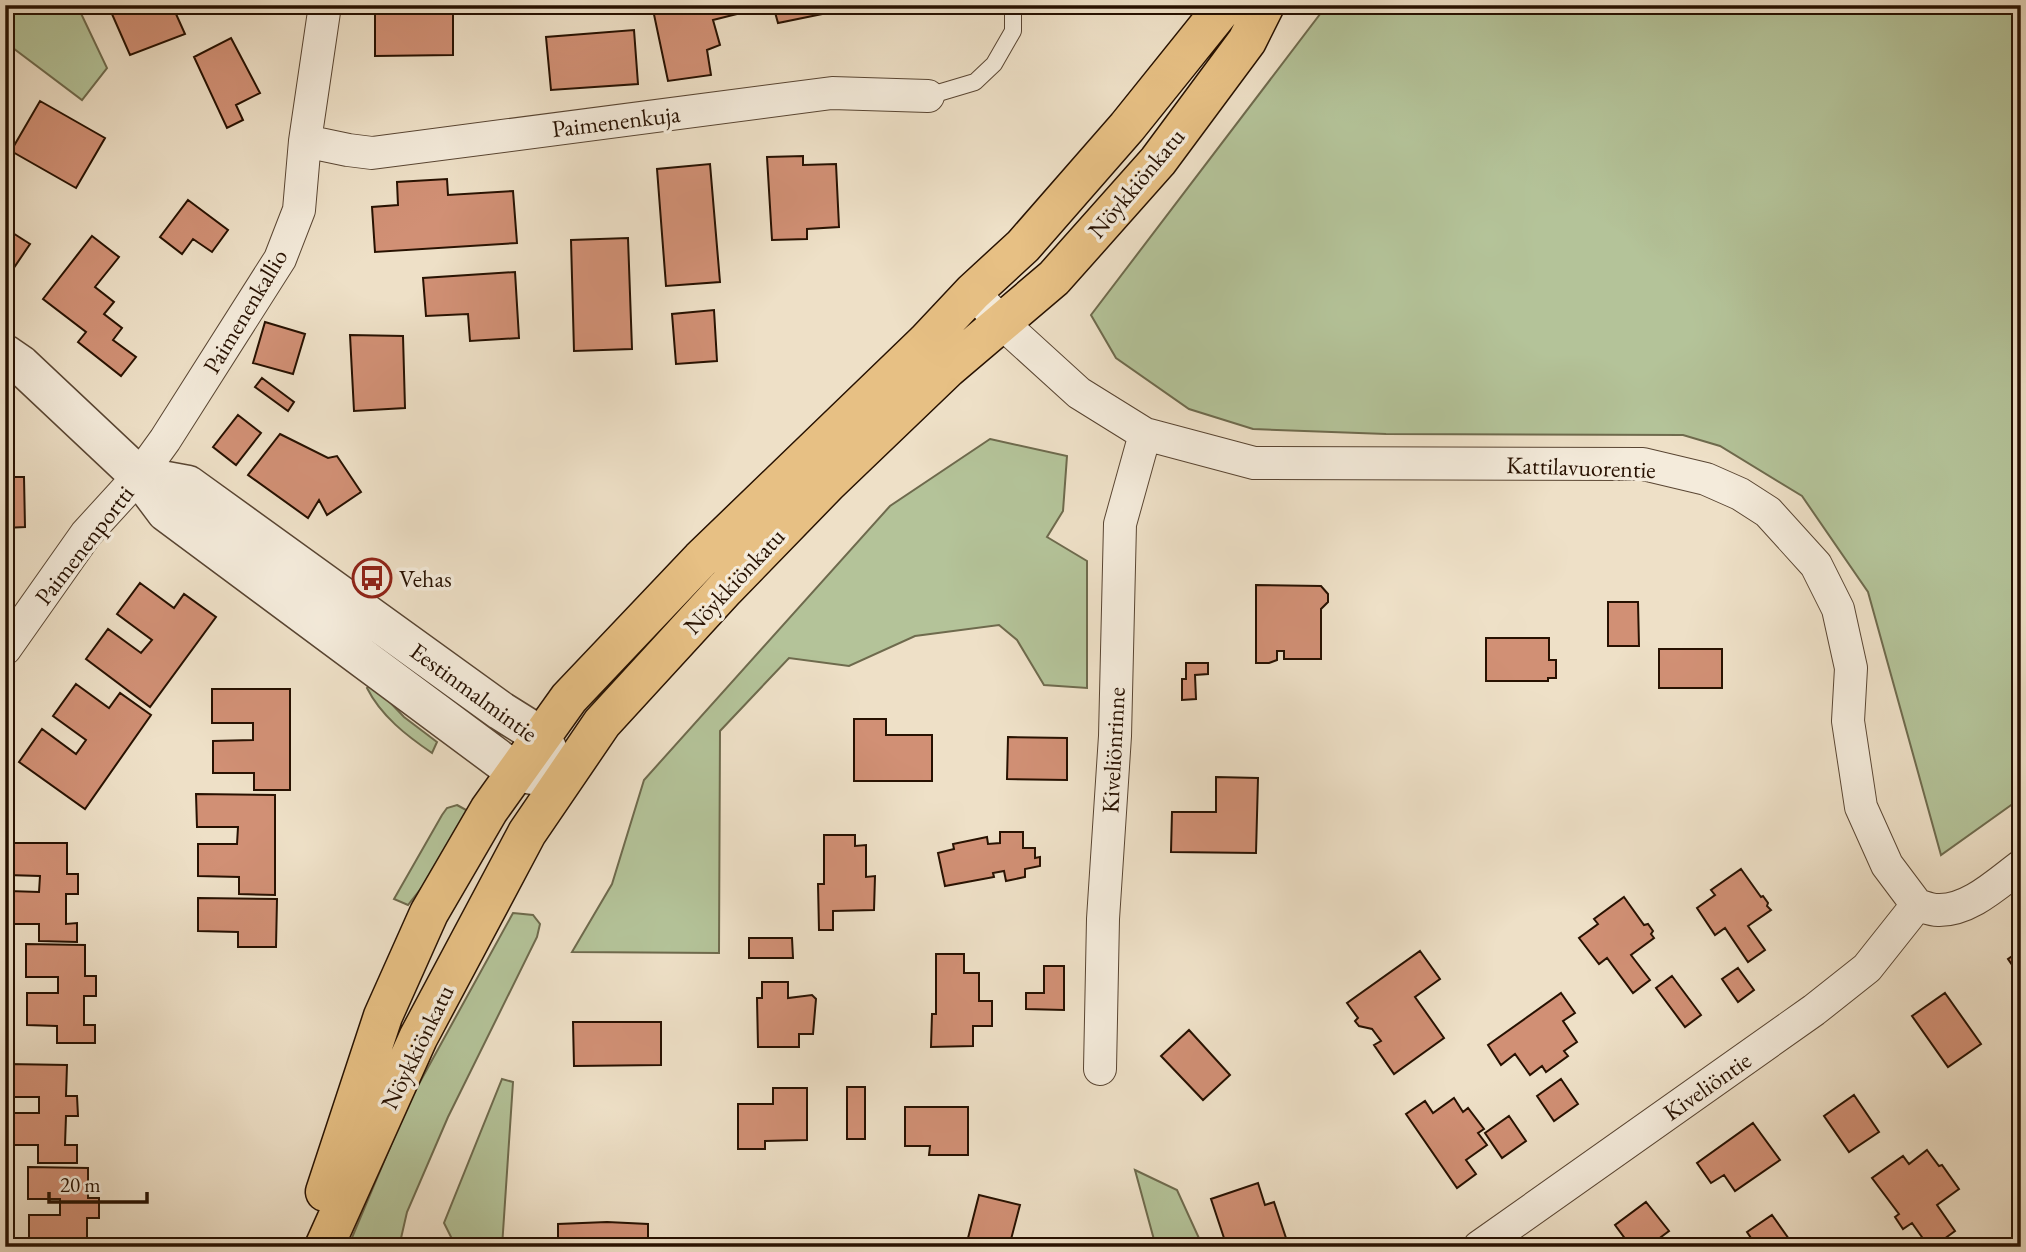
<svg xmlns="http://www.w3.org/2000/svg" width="2026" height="1252" font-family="'EB Garamond',serif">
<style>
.green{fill:#b4c399;stroke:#6e6a4d;stroke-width:2}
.building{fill:#d19075;stroke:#271101;stroke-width:2}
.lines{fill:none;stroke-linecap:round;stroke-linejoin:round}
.service-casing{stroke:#594532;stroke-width:18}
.minor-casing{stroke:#594532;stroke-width:34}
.tertiary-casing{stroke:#594532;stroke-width:41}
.primary-casing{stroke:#271101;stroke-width:41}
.service{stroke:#f4ebdb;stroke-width:16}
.minor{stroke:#f4ebdb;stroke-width:32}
.tertiary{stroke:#f4ebdb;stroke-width:38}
.primary{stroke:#e7c084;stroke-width:38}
.labels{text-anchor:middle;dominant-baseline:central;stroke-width:7;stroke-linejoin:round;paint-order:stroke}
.street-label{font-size:24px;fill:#271101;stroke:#f4ebdb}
.poi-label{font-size:24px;fill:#271101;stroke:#f4ebdb;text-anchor:start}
</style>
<rect width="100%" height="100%" fill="#eee0c7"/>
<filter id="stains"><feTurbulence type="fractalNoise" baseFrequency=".00286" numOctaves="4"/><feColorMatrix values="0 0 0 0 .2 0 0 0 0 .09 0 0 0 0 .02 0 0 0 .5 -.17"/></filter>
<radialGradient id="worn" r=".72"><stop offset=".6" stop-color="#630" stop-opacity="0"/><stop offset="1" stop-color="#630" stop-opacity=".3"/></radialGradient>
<path class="green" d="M5,5H77L107,68L82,100L5,42Z
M1327,5H2021V798L1941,855L1868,592L1802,496L1720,446L1683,435L1386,434L1253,429L1189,409L1116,358L1091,315Z
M990,439L1067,456L1063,511L1047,537L1087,561V688L1044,685L1017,640L999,625L915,636L849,666L789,658L720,731L719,953L572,952L612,884L644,780L890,506Z
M370,685L383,695L404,717L437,742L432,753C407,736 381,716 367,688Z
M457,805L468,811L452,849L408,905L394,899L442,815L447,808Z
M513,913L533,915L540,924L537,937L448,1117L407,1212L399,1247H348L409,1102Z
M502,1079L513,1082L502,1247H456L444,1223Z
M1135,1170L1177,1190L1203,1247H1156Z"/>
<path class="building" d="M108,5H172L185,34L130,55Z
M375,5H453V55L375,56Z
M652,5H735L737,14L713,20L720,45L707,50L711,75L668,81Z
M773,5H846L847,9L778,23Z
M634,30L638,84L551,90L546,37Z
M231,38L260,93L236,105L243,120L227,128L194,57Z
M40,101L105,138L76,188L11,151Z
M803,156V165L836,164L839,227L807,229V239L772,240L767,157Z
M710,164L720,282L666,286L657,169Z
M447,179L448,195L513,191L517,243L375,252L372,207L398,205L397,182Z
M188,200L228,230L212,252L193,239L182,254L160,237Z
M5,228L30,244L5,281Z
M92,236L119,257L95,287L114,302L104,314L122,328L113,340L136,357L121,376L78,342L86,332L43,299Z
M628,238L632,349L574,351L571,240Z
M515,272L519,338L470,341L468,314L426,316L423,278Z
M714,310L717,361L676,364L672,314Z
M265,322L305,334L293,374L253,363Z
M350,335L403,336L405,408L354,411Z
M262,378L294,402L288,411L255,387Z
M238,415L261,433L236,465L213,447Z
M280,434L328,458L337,456L361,492L327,515L319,500L308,518L248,475Z
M5,477H24L25,527L5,528Z
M140,583L174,608L184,594L216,617L150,707L86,659L108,629L141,653L152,640L117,614Z
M1256,585L1321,586L1328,594V602L1321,609V659H1284V651H1277V660L1269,663H1256Z
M1608,602H1638L1639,646H1608Z
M1486,638H1549V660H1556V678H1548V681H1486Z
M1659,649H1722V688H1659Z
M1186,663H1208V674L1195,675L1196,699L1182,700V679H1186Z
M76,684L109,708L120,693L151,715L85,809L19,762L42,729L76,754L86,740L53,716Z
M212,689H290V790H254V773H213V741L253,740V723H212Z
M854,719H886V735H932V781H854Z
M1008,737L1067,738V780L1007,779Z
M1216,777L1258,778L1256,853L1171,852L1172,812H1216Z
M196,794L275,795V895L239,894V877L198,876V844H237L238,827H197Z
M1000,832H1023V848H1035V858L1040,857V866L1025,869V877L1006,881L1004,871L993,873L994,877L945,886L938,853L954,849L953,844L987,837L988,844L1000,843Z
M824,835H855V846L866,845V877L875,876L874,910L833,911V930H819L818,884H824Z
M8,843H67V874H78V894H66V924L77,923V942L39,941V924H8L9,891L39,892L40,876L7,875Z
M1741,869L1761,897L1763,896L1768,903L1767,906L1771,910L1748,926L1765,950L1748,962L1725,928L1715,935L1697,908L1715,895L1711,890Z
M1624,897L1644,925L1648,924L1653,931L1651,934L1654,938L1631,955L1650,980L1633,993L1607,958L1599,964L1579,938L1598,924L1594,919Z
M198,898L277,899L276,947H238V932L198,931Z
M749,938H792L793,958H749Z
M26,944L85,945V976H96V996H84V1025H95V1043H57V1026L27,1025V993H58V977H26Z
M2021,950V978L2008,959Z
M1420,951L1440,979L1415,997L1444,1038L1394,1074L1374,1045L1381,1041L1372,1029L1359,1026L1355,1021L1358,1018L1347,1003Z
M936,954H964V973H979V1001H992V1026H973V1046L931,1047L932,1014H936Z
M1044,966H1064V1010L1026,1009V993H1044Z
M1738,968L1754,990L1738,1002L1722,979Z
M1672,976L1701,1015L1685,1027L1656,988Z
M762,982H788V998L812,995L816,999L813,1034H799V1047H758L757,998H762Z
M1561,993L1575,1013L1563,1021L1577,1042L1564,1051L1568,1056L1546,1072L1542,1066L1530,1075L1515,1054L1501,1065L1488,1045Z
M1945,993L1981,1044L1948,1067L1912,1016Z
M573,1022H661V1065L574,1066Z
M1189,1030L1230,1075L1203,1100L1161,1056Z
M7,1064L67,1065L66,1096H77L78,1116H66L65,1145H77V1163H38V1145H8V1113H39V1097H7Z
M1561,1079L1578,1104L1554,1121L1537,1096Z
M847,1087H865V1139H847Z
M773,1088H807V1140L765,1141V1149H738V1104H773Z
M1854,1095L1879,1132L1849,1152L1824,1116Z
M1454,1098L1463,1112L1468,1108L1484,1129L1478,1133L1487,1145L1466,1160L1476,1174L1457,1188L1406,1114L1425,1101L1433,1113Z
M905,1107H968V1155H929L930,1146H905Z
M1509,1116L1526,1141L1502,1158L1485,1133Z
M1753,1123L1780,1160L1735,1191L1724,1175L1711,1183L1697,1163Z
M1927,1150L1939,1166L1942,1165L1959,1189L1937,1205L1955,1231L1933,1247H1929L1912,1223L1903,1229L1895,1217L1899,1214L1872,1178L1903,1156L1909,1164Z
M28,1167L88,1168V1198H99V1218H87V1247H29V1215H60V1199H28Z
M1258,1183L1265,1205L1274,1202L1289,1247H1227L1211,1199Z
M979,1195L1020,1205L1009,1247H985L967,1242Z
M1646,1202L1669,1231L1653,1243L1655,1247H1620L1626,1240L1615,1225Z
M1772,1215L1789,1239L1779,1247H1757L1747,1232Z
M607,1222L648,1224V1247H558V1224Z
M738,1243H763L764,1246L785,1247H738Z"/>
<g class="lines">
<defs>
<path id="service" d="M928,96L975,82L994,64L1013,31V5"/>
<path id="minor" d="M305,141L348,150L372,153L832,93L928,96
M973,292L1002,323L1079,393L1145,434L1254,463L1643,464L1706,479L1740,494L1768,512L1816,565L1838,609L1851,668L1848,721L1861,807L1887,865L1917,905C1924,907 1931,910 1938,910C1969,911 1998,883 2021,866
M5,649L86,534L139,476L165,440L280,259L299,210L305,141L325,5
M1100,1069L1103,919L1115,736L1120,524L1145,434
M1479,1247L1814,1010L1867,968L1917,905"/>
<path id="tertiary" d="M5,354L21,365L139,476L166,512L516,772L562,780
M139,476L188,485L501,711L541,736L555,765"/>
<path id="primary" d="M325,1192L383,1016L429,913L489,810L569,698L701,559L926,342L973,292L1023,246L1127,127L1225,5
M324,1247L418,1038L527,833L602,723L725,589L828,483L948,368L1054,278L1158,161L1247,41L1265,5"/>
</defs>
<use href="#service" class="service-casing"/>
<use href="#minor" class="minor-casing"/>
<use href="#tertiary" class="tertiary-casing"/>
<use href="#primary" class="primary-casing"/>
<use href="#service" class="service"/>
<use href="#minor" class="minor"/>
<use href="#tertiary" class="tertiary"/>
<use href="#primary" class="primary"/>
</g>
<defs>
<symbol id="bus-ring" viewBox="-11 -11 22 22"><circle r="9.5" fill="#f4ebdb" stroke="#8f2418" stroke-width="1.5"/><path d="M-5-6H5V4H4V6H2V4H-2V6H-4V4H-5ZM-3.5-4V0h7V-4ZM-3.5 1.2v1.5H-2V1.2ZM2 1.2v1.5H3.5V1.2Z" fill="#8f2418"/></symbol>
</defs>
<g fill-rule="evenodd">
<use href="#bus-ring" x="350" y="556" width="44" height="44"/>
</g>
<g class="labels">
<g class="street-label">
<text transform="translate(616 121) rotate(-7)">Paimenenkuja</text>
<text transform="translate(1136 183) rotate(-50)">Nöykkiönkatu</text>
<text transform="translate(245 311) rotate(-59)">Paimenenkallio</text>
<text transform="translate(1581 467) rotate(2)">Kattilavuorentie</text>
<text transform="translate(84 545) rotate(-52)">Paimenenportti</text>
<text transform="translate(734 581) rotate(-47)">Nöykkiönkatu</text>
<text transform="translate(474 692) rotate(36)">Eestinmalmintie</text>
<text transform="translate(1113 750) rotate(-87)">Kiveliönrinne</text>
<text transform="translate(417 1047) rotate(-64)">Nöykkiönkatu</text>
<text transform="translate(1707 1086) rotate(-35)">Kiveliöntie</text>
</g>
<g class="poi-label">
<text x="399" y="578">Vehas</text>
</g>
</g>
<rect width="2026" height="1252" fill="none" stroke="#eee0c7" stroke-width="28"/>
<rect x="7" y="7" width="2012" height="1238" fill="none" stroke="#271101" stroke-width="3.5"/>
<rect x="14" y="14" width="1998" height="1224" fill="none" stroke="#271101" stroke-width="2"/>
<path d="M49 1192v10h98v-10" fill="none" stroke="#271101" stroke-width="3.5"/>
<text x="60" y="1192" font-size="21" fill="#271101" stroke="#f4ebdb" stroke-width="5" paint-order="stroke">20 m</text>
<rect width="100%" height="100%" filter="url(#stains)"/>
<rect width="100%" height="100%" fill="url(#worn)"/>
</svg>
